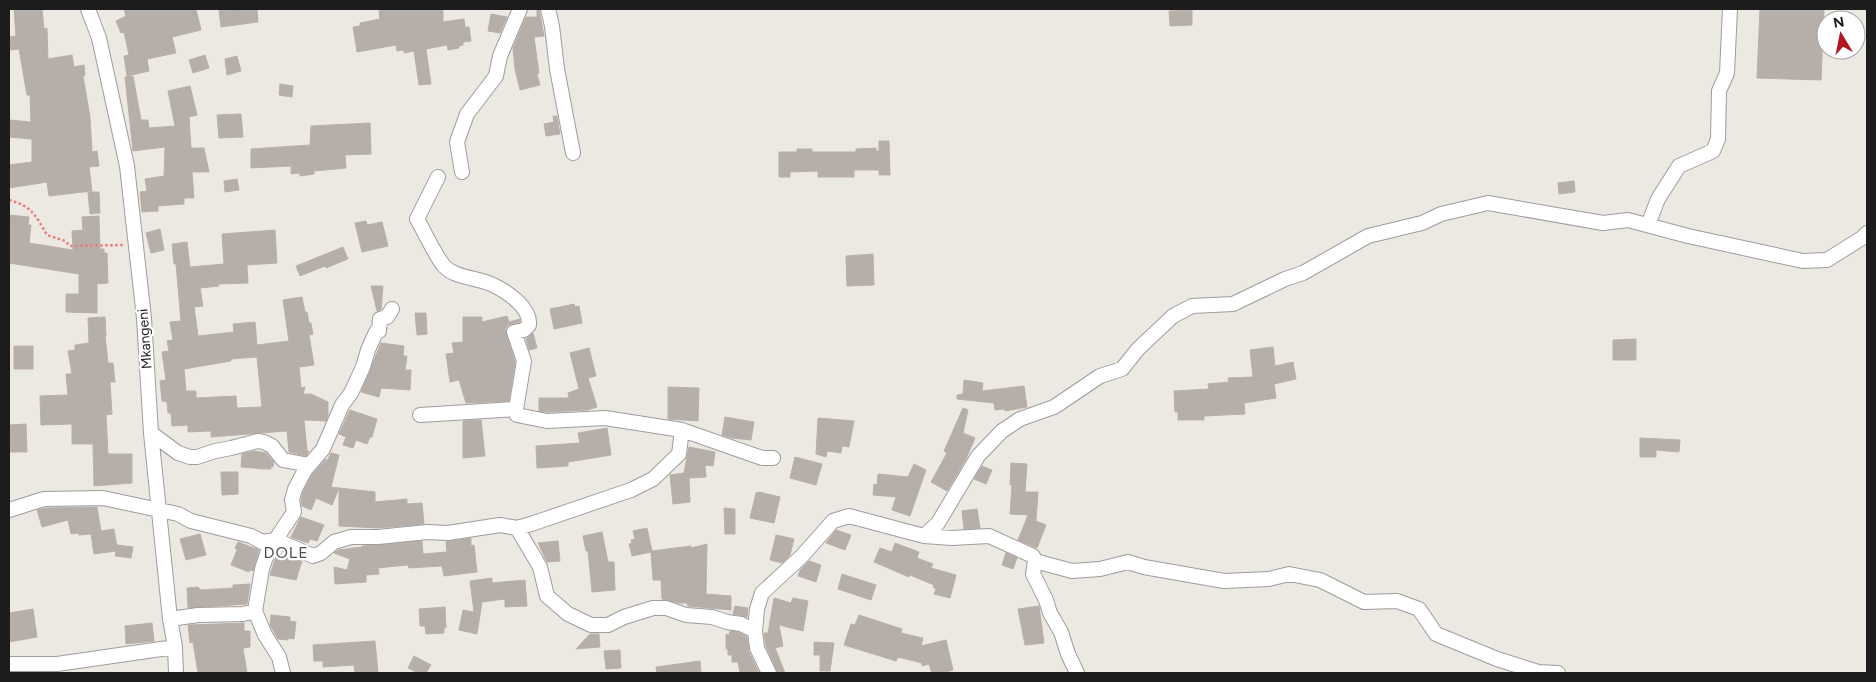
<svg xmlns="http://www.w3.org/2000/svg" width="1876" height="682" font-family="Figtree,sans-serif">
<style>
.building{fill:#b5aea9;stroke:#bcafa8;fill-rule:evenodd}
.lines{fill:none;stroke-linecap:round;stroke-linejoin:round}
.minor-casing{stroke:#9d9d9d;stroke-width:16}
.path{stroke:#e97d78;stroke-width:2.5;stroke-dasharray:2.5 2.5;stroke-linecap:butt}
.minor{stroke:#fff;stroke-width:14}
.labels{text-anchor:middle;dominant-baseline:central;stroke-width:4.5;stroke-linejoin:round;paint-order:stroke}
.street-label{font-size:14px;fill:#1c1c1c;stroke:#fff}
.quarter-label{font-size:16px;letter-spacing:1px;fill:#4f4f4f;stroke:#fff}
</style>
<rect width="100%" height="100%" fill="#ece9e3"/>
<path class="building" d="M14,9H42L44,29L47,28L48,59L72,55L74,67L84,65L85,75L83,76L90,117L92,152L97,151L99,166L89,167L92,191L49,196L47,182L9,188V165L32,162V139L9,137V120L31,122L30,95H27L19,49L9,50V37L16,36Z
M124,9H196L201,30L172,37L176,53L147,59L149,71L127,76L124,56L129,55L124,32L121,33L116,21L126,16Z
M257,9L258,22L221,27L219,10Z
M379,9H443V22L464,19L465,27H469L471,41L463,42V45L459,46V48L448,50L447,45L426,49L431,84L419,85L414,51L404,53V50L397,51L396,45L357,52L353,27L360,26V23L380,19Z
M537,9H539L544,36L534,37L539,73L537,74L540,85L520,90L515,69L513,48L526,17H537Z
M1760,9H1824L1821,80L1757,78Z
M1192,10V25L1170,26L1169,11Z
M491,14L507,17L500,33L488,31Z
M205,55L209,68L193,73L189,60Z
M237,56L241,71L227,75L225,59Z
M133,76L141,120H148L149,128L175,126L168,91L190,86L197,115L189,117L191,148H204L209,172H192L194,198H184V204L158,206V211L142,212L140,192L147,191L145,179L164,176L165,147L133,151L125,77Z
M280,84L293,86L292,97L279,95Z
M241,114L243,137L219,138L217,115Z
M553,116H557L560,134L546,136L544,124L554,122Z
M370,123L371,154L345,155L346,168L314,171V174L300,176V173L291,174V166L251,168V149L310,145L311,126Z
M879,141H889L890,175H879V170H854V177H818V171L790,172V177H779V152H797V149H812V152H856V149L876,148V151H879Z
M237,179L239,190L225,192L224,181Z
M1574,181L1575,192L1559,194L1558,183Z
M88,192H99L100,213L90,214Z
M9,215L29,217L28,225H31L29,243L73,250L72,231L83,230L82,217L99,216L100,249H104V253H107L108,283L97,284V313L66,312V294H79V274L9,263Z
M366,221L367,225L382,222L388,246L362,252L355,223Z
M160,229L164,250L151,253L146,233Z
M275,230L277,263L247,265L248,283L218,284L219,286L200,288L203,306L194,307L198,336L234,332L233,324L255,322L257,345L289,341L283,300L302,297L305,312H307L309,323H311L313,334L309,335L314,365L299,367L301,388L305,387L303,394H311L328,402V416L326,421L304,420L307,451H309L306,456L289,452L287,431L211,437V431L188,432V425L172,426L171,413H168L167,402L162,401L160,381L166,380L162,352L169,351L167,341L173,340L170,322L181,321L176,264H174L172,244L187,242L190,267L224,264L222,234ZM257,357L262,407L237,408L236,396L196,398V391H186L184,369L231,361V359Z
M343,247L348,259L326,268L325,266L300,276L296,266Z
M873,254L874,285L847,286L846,256Z
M371,286H383L381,310L377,311Z
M574,304L575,307L579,306L582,323L554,329L550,309Z
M415,313H426L427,334L417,335Z
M507,316L509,322L520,319V322L508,325L505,330L515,362L509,401L466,403L459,380L450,382L446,354L454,353L452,343L463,342V317H482V322Z
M105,317L106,336H105L108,363H113L115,382H110L112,414L106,415L108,454H132V483L94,486L93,444H72V424L41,425L40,396L68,395L66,374H72L68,351L75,350V345L89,343L88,318Z
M533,333L537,348L529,350L526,339Z
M1636,339V360H1613V340Z
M381,343L404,346L403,356H407L405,370H411L410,390L381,388L379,397L361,392Z
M14,346H33V369H14Z
M1273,347L1275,366L1293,362L1296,379L1274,384L1276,398L1244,403L1245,414L1204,416V420H1178V412H1175L1174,391L1209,389L1208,384L1229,382L1228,378L1253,377L1250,350Z
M589,348L596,376L588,378L597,407L587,410L548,412L539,411V398H569L568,393L579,389L570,353Z
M964,380L983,383L982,391L1024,386L1027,407L1005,411V409L995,410L994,403L957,399V395L963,394Z
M668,387L699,388L698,421L668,419Z
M963,408L968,410L963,433L975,438L966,459L947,491L931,482L947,453L944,451Z
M350,410L377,419L372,437H370L367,444L356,440L353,448L343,445L346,437L339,434Z
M725,417L754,422L751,440L732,438L722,435Z
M818,418L854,421L849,447L842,446L841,453L827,451L826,457L816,454Z
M478,420H481L485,456L463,458V421Z
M26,424L27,452H9V425Z
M607,428L611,455L568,462V466L537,468L536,446L580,443L578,433Z
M1640,438L1680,440L1679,452L1656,450V457H1640Z
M689,447L715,452L713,466L705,465L706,477L689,478L690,502L673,504L670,475L684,473Z
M255,451L266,453L274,462L273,467L271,466V469H264L241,467L242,454Z
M331,453L339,455L331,487L339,488L332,505L316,498L311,510L302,506L301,500L303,492L312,475L326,459V463Z
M795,457L822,464L816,485L790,478Z
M1011,463L1027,464L1025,492H1038L1036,521L1046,525L1037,548L1018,540L1028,515L1010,514L1012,485H1010Z
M914,464L926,470L910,516L892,510L896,497L873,495L874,484L877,485L878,474L908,477Z
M982,466L992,470L986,484L974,479Z
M221,472H238V494L222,495Z
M339,488L375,492V502L407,499V504L422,503L424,524L378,528L339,526Z
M759,492L780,497L774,523L750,518L756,493Z
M97,507L101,531L114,529L117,547V545L133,547L131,558L115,556L116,551L94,554L91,534L79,535L78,533L71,534L68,520L42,527L37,510L47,508Z
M724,508L735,509V534H725Z
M977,509L980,528L964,529L962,511Z
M301,517L324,525L317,541L310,539L308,543L291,537Z
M647,528L652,551L691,546V548L707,544L706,594L731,596V610L688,606L687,603H679L662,599L661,580H653L651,552L632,556L629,544L632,543L631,540L635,539L633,531Z
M836,530L851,535L845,550L826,543Z
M602,532L608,562H614L615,590L592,592L588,551H586L583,536Z
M200,534L206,555L186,560L180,539Z
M776,535L794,539L790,555L782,563L770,560Z
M471,538V546L474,545L477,572L444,576L442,566L409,568L408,565L397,566L378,568L379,574L366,575V582L335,584L334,567L347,570L350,559L334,553L338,550L362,547V546L422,541L423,554L447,552L446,542Z
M558,541L560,561L547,562L538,543Z
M238,542L259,550L253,571L249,570V572L231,565L237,550L235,548Z
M895,543L919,552L917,558L933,564L931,568L956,575L950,598L934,594L936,589L933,587L934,585L910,575L909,577L874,562L880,548L892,552Z
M277,553L302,561L296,580L270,575Z
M1006,553L1017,558L1013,569L1002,565Z
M809,561L821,565L816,582L798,576L800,570Z
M842,574L876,585L871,600L838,589Z
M492,578V583L525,580L527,606L505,607V599L482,602L477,634L459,630L463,610L474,612L470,581Z
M250,584L247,604L188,608L187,588L198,587L201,590L233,588V585Z
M774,598L791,603L793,598L808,601L803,631L779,625L783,646L775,648L785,673H778L766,646L764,633H768Z
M735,606L748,608L747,617L733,614Z
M1039,606L1044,643L1025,645L1018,609Z
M445,607L446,628L444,627V633L426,634L425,626H420L419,609Z
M33,609L37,637L9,642V613Z
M271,615L290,617V621L296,622L294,639L288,638V640L278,639L270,625Z
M859,615L902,629L901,633L923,638L921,646L946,640L953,670L942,673H932L929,664L922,666V663L898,657L896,661L844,645L851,624L855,625Z
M152,623L154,641L126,644L125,626Z
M244,623V631H250V647L243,648L247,673H198L193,642L190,643L188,625Z
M730,631L738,632L747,637L749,652L759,673H740L738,662H732V655H728V649H726V634L729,635Z
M590,634H599L600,647L576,649Z
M375,641L378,672L355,673L354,665L323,667V661H314L313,645Z
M814,642L834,643L830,671H820V655H814Z
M620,650L621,668L606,669L604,651Z
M414,656L431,665L426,673H418L408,668Z
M700,661L701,673H657L656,667Z"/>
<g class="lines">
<defs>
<path id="minor" d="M88,9L99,38L127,166L144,318L151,433L170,619L175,647L176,673
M548,9L552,26L557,69L573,153
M462,172L457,142L467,114L496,76L500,56L520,9
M438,177L417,219C424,231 436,257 444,266C456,279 478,277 493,285C508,292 531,308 529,325L524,330L514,332L524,361L516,409L517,415L547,421L605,418L682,430L762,458H773
M1648,225L1658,199L1679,166L1713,151L1718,139L1719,91L1727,73L1730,9
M420,415L516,409
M151,433L178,453L190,457H197L215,451L231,448L258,441L264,442L272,446L283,460L309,465
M9,510L44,499L103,498L178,514L191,521L251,536L262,542L276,540L313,556L321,553L334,542L351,537H378L427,532L448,533L500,525L517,528L531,524L631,490L653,479L679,454L682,430
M517,528L540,567L547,596L568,614L591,625H608L624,617L653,608H666L686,615L712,617L727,622L741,624L755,631L757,648L769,673
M924,536L952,538L989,536L1033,556L1035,561L1072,571L1100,569L1128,562L1144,567L1224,581L1269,579L1289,574L1320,580L1364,602L1397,601L1419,609L1436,634L1497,659L1538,672L1558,673
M1035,561L1033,574L1046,600L1050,613L1061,632L1068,654L1077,673
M255,611L265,635L279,657L283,673
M170,619L198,615L243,614L255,611L262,569L268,551L294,512L292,500L295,489L305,470L323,449L342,405L351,393L363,367L368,350L376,332L379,331L380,319L387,317L392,309
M755,631L757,609L762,593L802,556L833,521L849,516L924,536L938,523L978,456L1002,431L1020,419L1054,407L1100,376L1122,369L1138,349L1173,316L1192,306L1233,304L1285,279L1303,273L1368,236L1422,223L1441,214L1488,203L1603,223L1628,220L1688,236L1803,261L1827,260L1862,238L1867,233
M9,664H57L175,647"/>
</defs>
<use href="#minor" class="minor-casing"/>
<path class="path" d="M9,200C32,206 36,216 47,235L65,241L70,246L123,245"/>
<use href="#minor" class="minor"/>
</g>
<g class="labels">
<g class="street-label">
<text transform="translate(145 339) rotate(-94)">Mkangeni</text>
</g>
<g class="quarter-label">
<text x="286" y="552">DOLE</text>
</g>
</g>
<rect width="1876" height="682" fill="none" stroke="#1c1c1c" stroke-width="20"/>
<g transform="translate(1841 35) rotate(350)"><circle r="24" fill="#ffffff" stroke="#a4a4a4"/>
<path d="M0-4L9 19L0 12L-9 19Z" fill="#b11721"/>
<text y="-8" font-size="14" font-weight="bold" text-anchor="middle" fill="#1c1c1c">N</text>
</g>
</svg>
